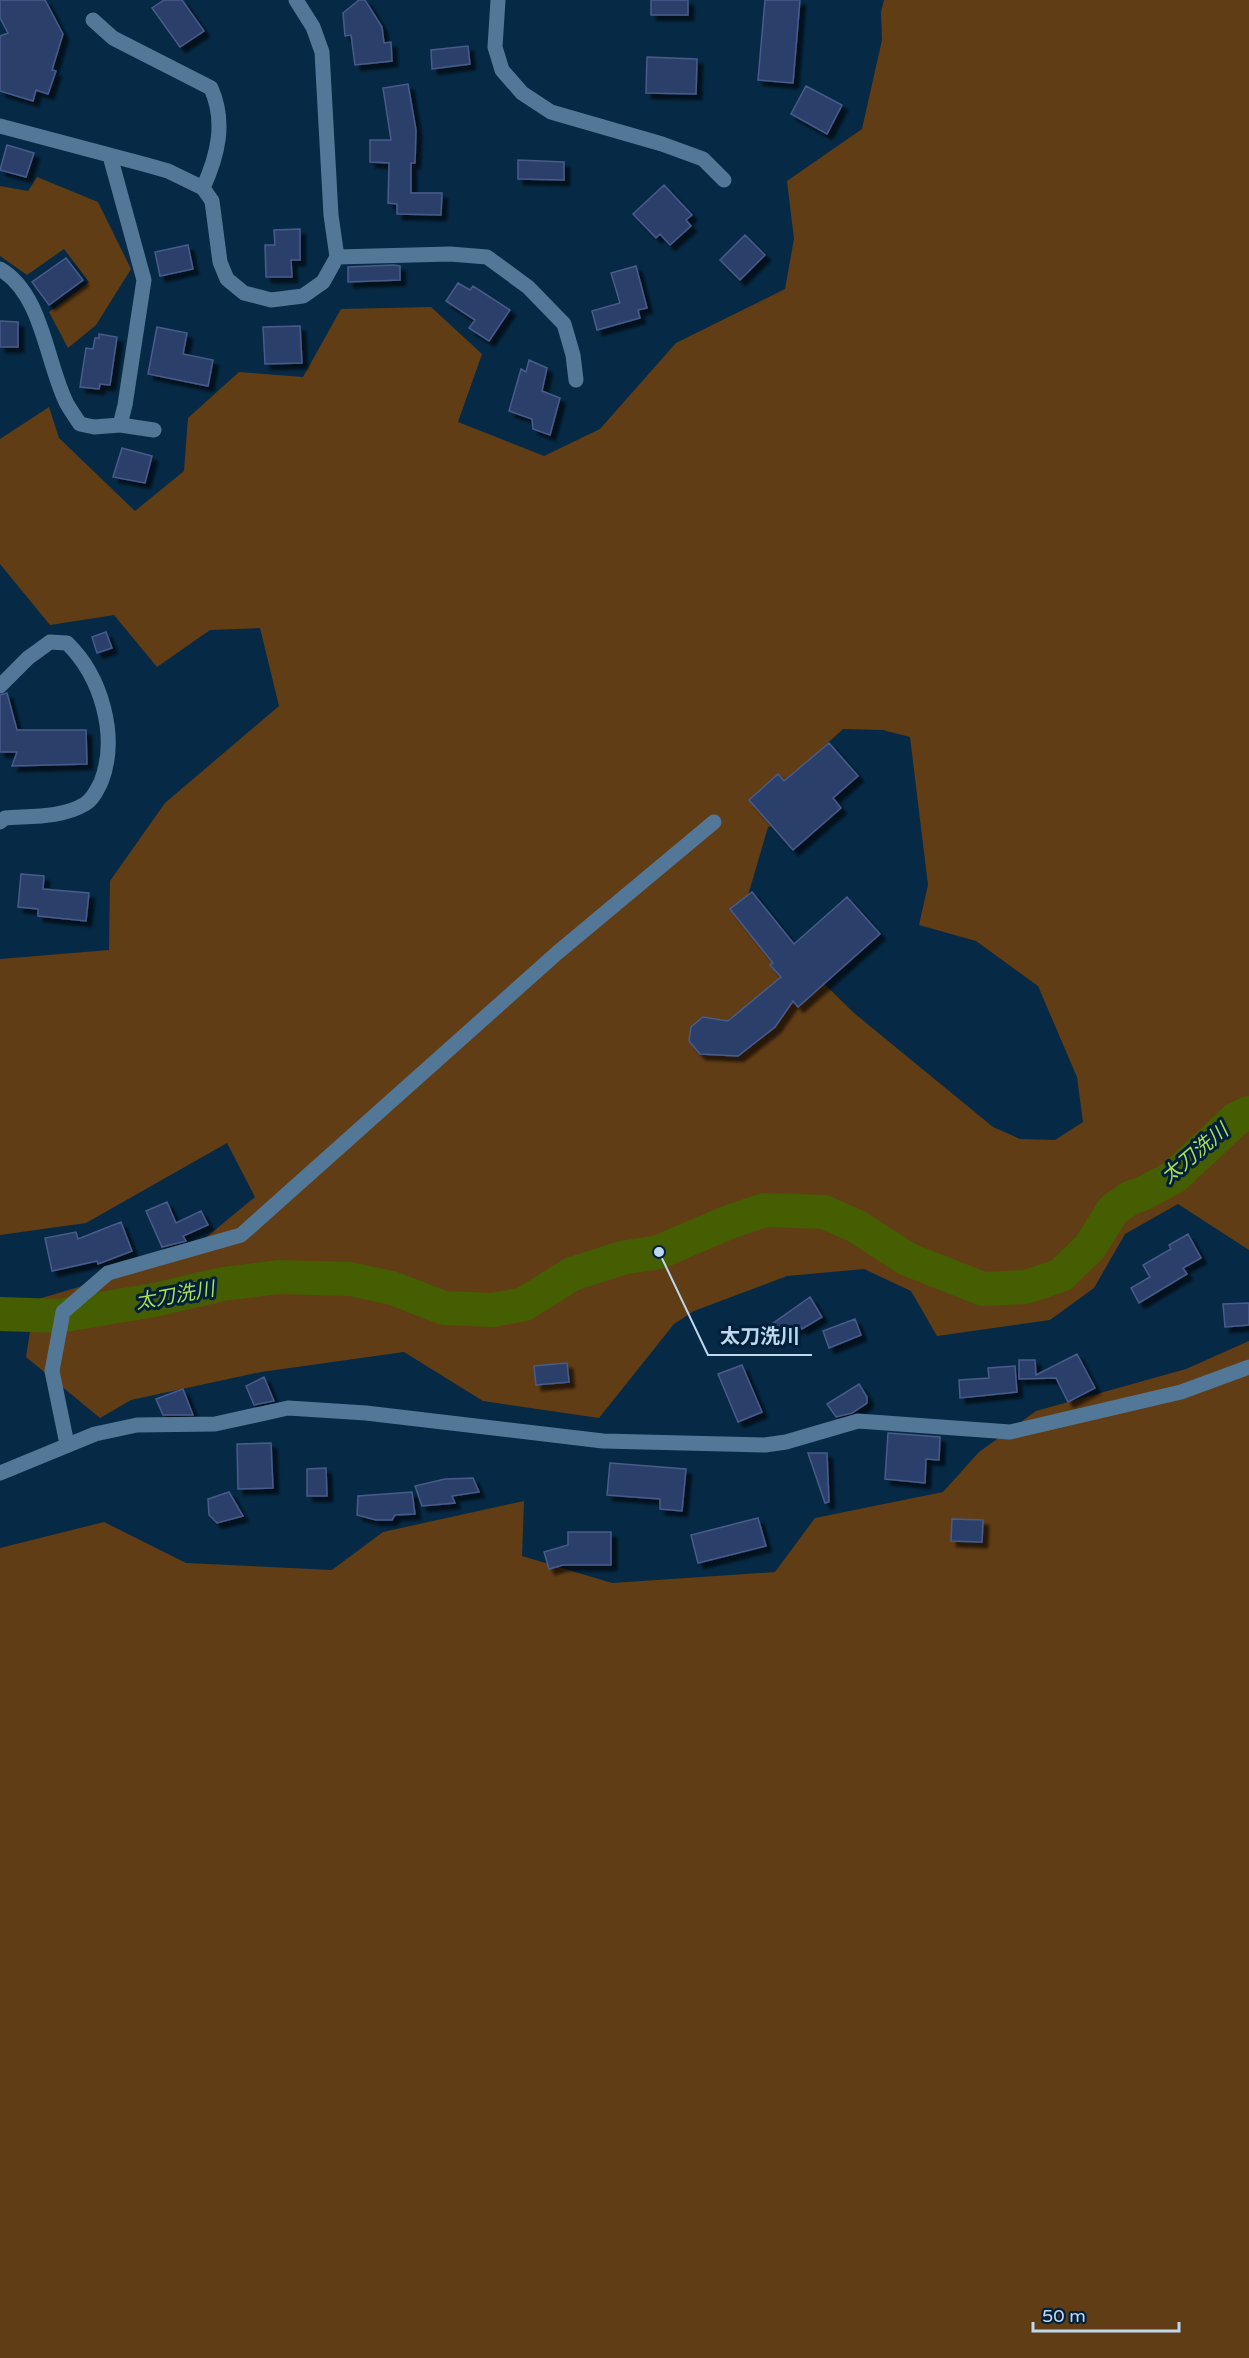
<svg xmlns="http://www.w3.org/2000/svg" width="1249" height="2358" font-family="'Varela Round','Noto Sans JP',sans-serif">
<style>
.green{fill:#613d15;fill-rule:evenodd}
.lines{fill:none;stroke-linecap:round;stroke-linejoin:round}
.river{stroke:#455e01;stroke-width:34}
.building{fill:#2c3f6b;stroke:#475b8a;stroke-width:1.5;filter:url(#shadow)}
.minor{stroke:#537796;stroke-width:15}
.labels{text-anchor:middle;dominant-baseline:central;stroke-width:6;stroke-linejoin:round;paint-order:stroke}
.water-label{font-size:20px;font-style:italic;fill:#aedc53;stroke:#00203b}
.leader{fill:none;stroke:#bfd8ee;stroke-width:2}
.callout-dot{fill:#bfd8ee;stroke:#00203b;stroke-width:2}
.callout-label{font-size:20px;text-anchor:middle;font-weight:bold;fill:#bfd8ee;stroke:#00203b;stroke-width:6;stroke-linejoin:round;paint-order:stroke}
</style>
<defs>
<filter id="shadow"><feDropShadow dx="5.5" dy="5.5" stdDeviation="1.5" flood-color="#0009"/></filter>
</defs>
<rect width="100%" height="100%" fill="#062a45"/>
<path class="green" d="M884,0H1249V1250L1178,1204L1125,1234L1094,1288L1050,1320L937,1336L911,1291L864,1269L787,1276L694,1311L674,1324L599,1418L483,1401L404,1352L261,1372L131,1400L100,1418L26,1357L35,1300L146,1267L204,1239L255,1197L227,1143L86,1223L0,1235V959L109,950L110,881L165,803L279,706L260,628L210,630L157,667L114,615L50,625L0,564V439L49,407L59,438L135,511L184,471L188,418L239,372L303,377L341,309L431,307L482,354L458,422L544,456L600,429L676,343L785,289L794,239L787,181L862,129L882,40L881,12ZM843,729L883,730L910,737L928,885L919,925L976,941L1038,986L1077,1077L1083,1122L1055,1140L1020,1139L993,1127L854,1013L808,968L742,916L768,827L803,819L806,763Z
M37,177L98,202L131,269L96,325L68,348L49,312L89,282L64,249L27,275L0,256V186L28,191Z
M1249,1341V2358H0V1548L104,1522L186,1563L332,1570L383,1532L524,1501L522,1556L612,1583L775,1572L815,1518L943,1492L979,1452L1036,1411L1186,1369Z"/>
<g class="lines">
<path class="river" d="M0,1314L59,1316L154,1300L223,1284L278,1277L350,1279L392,1288L444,1308L493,1310L524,1304L572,1274L622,1258L659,1252L729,1222L765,1210L824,1212L856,1226L907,1259L983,1289L1026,1287L1061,1275L1090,1247L1113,1210L1130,1198L1142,1194L1174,1177L1236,1119L1249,1113"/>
</g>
<path class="building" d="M0,0H45L63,34L52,70L56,71L48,94L36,90L33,101L0,91V36L8,33L0,18Z
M164,0H182L204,31L180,47L152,8Z
M359,0H365L382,27L384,43L391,42L392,61L355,65L351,35L345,36L343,13Z
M651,0H688V15H651Z
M765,0H800L793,83L758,80Z
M468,46L470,64L432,69L431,50Z
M647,57L697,59L696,94L646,93Z
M408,84L416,130L415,163H411V193H442L441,215L397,214V204L388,203L389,163L370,162V140H391L383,88Z
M806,86L842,105L827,134L791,114Z
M7,145L34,153L26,177L0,170Z
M518,160L564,162V180L518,179Z
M664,185L692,215L686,220L691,226L670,245L660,234L656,238L633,214Z
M300,229V260H291L292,277H266L265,245H275L274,230Z
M745,235L765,255L740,280L720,260Z
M188,245L193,269L160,276L155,252Z
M66,258L83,280L49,305L32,282Z
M393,265L400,266V280L348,282V267Z
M636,266L647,308L638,310L640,318L597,330L592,311L620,303L611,273Z
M458,283L470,290L473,286L510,310L489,341L469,328L475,320L446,301Z
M0,321L18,322V347H0Z
M300,326L302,363L265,364L263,327Z
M157,327L187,333L183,354L213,360L208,386L148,374Z
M99,334L117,337L110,385L100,384L99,389L80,387L86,348L93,349L95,338H99Z
M529,360L547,368L542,391L560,398L550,435L533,429L532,419L509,411L521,369L526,372Z
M122,448L152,456L145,483L113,477Z
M106,632L112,648L97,653L92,637Z
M7,693L17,730H86L87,764L12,766L17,752H0V695Z
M829,743L858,776L833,798L841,808L793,850L749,800L778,774L784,781Z
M21,874L44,876L43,889L89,893L86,921L38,916V909L18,907Z
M752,892L794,944L847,897L880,934L798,1007L793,1001L775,1027L738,1056L700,1054L689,1041L691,1027L703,1017L728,1021L781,977L770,965L773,963L730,909Z
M167,1202L176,1223L201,1211L208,1225L183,1236L186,1241L162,1247L146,1211Z
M121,1222L132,1251L98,1264L97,1261L52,1271L45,1238L76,1232L78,1239Z
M1188,1234L1201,1258L1183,1268L1187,1274L1139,1303L1131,1288L1150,1277L1143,1265L1171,1249L1169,1245Z
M810,1297L822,1317L802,1329L800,1326L782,1338L772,1324Z
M1249,1303V1325L1225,1327L1223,1304Z
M855,1319L861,1335L829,1348L823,1331Z
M1077,1354L1095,1388L1068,1402L1056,1378L1019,1379V1360H1035L1036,1375Z
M567,1363L569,1382L536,1385L534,1366Z
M742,1365L762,1412L738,1422L718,1374Z
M1015,1366L1017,1392L960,1398L959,1380L989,1378L988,1368Z
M264,1377L274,1401L254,1405L246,1386Z
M859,1384L867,1397V1403L852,1413L836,1417L827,1404Z
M183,1389L193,1415H163L156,1399Z
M888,1433L940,1437L939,1460L926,1459L925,1483L885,1479Z
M271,1443L273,1488L238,1489L237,1444Z
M808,1453H827L829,1502L825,1503Z
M610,1463L686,1469L682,1511L660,1509V1499L607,1495Z
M326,1468L327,1496H307V1469Z
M473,1478L479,1492L452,1496L455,1503L422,1506L415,1486L445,1479Z
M229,1492L243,1516L217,1523L209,1515L208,1499Z
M412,1492L415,1514L395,1515L392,1520H376L357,1515L358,1496Z
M758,1518L766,1546L698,1563L691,1535Z
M952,1519L983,1520L982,1542L951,1541Z
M568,1532H611V1565H563L549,1569L544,1552L568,1545Z"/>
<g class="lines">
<path class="minor" d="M498,0L495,47L502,70L522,93L551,112L662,144L703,159L724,180
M93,20L113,38L211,88C226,122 218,155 203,188
M0,126L147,165L168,171L203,188L212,201L220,262L227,279L244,293L271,300L303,296L323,282L337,257L331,215L322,52L313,27L296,0
M337,257L450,254L487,257L528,287L564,324L573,355L576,380
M0,269C43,294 46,363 67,404C71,411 76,418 80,424L94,427L120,425L125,405L144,280L110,156
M120,425L154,430
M0,686L28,658L50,642L67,643C101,676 119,736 101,782C97,790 93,799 85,804C62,818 31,816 5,818L0,822
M67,1444L52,1371L63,1312L108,1273L241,1235L557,953L714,822
M0,1473L95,1434L137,1425L215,1424L288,1408L366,1413L603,1441L765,1445L786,1442L858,1421L1010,1432L1181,1392L1249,1367"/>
</g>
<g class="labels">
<g class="water-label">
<text transform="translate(1195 1154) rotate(-40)">太刀洗川</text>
<text transform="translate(175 1296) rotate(-10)">太刀洗川</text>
</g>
</g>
<path class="leader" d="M659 1252L708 1355H812"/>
<circle class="callout-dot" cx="659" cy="1252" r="6"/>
<g class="callout-label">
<text x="760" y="1343">太刀洗川</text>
</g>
<path d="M1033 2322v9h146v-9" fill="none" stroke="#bfd8ee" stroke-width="3"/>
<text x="1042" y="2322" font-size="18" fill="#bfd8ee" stroke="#00203b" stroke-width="4.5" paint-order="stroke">50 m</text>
</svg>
